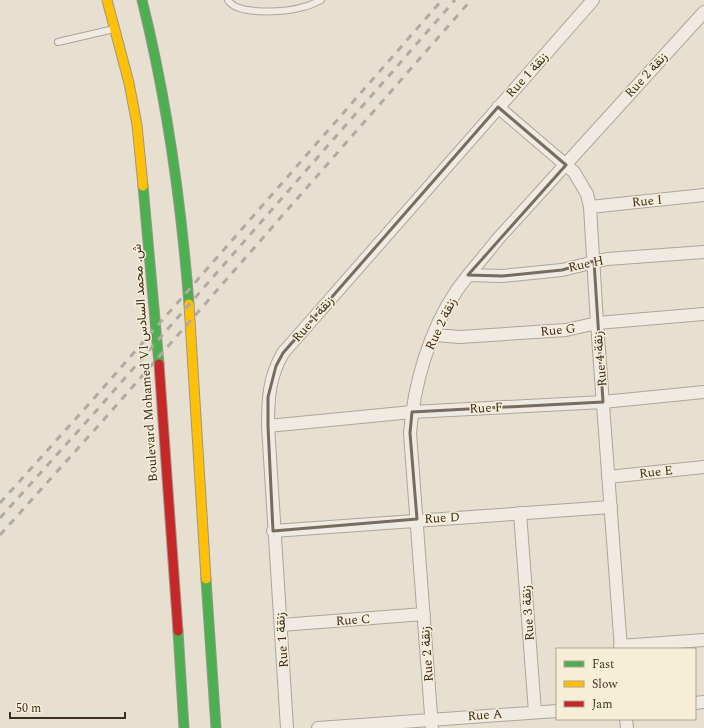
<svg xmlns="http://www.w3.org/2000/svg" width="704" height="728" font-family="Spectral,Vazirmatn,serif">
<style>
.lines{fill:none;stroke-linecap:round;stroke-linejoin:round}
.lane-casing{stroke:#ada599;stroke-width:8}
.street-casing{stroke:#ada599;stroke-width:14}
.fast-casing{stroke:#9c958a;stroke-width:11}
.slow-casing{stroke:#9c958a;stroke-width:11}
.jam-casing{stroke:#9c958a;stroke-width:11}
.lane{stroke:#efebe3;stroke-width:6}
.street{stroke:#efebe3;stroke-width:12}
.fast{stroke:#4caf50;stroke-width:9}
.slow{stroke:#ffc107;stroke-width:9}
.jam{stroke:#c62828;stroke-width:9}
.rail{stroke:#afaaa2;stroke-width:3;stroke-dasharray:7 7;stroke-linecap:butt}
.marked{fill:none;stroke:#786c5e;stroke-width:3;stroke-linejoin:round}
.labels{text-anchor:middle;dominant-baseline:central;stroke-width:3;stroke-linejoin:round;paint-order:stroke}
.street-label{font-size:13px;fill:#3d2e20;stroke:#f7eed8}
</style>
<rect width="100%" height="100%" fill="#e7e0d1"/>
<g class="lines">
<defs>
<path id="lane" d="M228,0C237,16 287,12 303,7C309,6 315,3 321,0
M58,42L114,29"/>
<path id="street" d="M498,107L574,172L587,194L590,207L597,323L621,649
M590,207L704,195
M468,275L502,276L562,270L607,259L704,252
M435,335L460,337L566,330L597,323L704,314
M268,426L412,412L603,402L704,392
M608,477L704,467
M520,513L535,712
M273,531L611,507
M281,625L424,614
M620,646L704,640
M695,703L704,702
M626,719L627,728
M287,728L268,426C268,399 269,377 283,353L593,0
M318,728L557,711
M432,728L410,433C414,384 429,331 457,290C469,273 484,257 497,240L704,12"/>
<path id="fast" d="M142,0C167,100 181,201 189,304
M143,186L159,364
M206,579L216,728
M178,631L184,728"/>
<path id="slow" d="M107,0L129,83L137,125L143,186
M189,304L206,579"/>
<path id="jam" d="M159,364L178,631"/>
</defs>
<use href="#lane" class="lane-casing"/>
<use href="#street" class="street-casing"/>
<use href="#fast" class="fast-casing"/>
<use href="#slow" class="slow-casing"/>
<use href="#jam" class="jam-casing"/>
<use href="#lane" class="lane"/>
<use href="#street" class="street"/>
<use href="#fast" class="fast"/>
<use href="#slow" class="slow"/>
<use href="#jam" class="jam"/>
<path class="rail" d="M0,503L89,404L442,0
M0,518L97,410L455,0
M0,535L107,416L471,0"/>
</g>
<path class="marked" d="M498,107L566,165L468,275L502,276L562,270L594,261L603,402L412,412L410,433L417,519L273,531L268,426V397L276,366L283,353Z"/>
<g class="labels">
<g class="street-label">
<text transform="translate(527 75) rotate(-48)">Rue 1 زنقة</text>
<text transform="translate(646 75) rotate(-48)">Rue 2 زنقة</text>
<text transform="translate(647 201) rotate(-6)">Rue I</text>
<text transform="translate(586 264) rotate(-12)">Rue H</text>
<text transform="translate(313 319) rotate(-49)">Rue 1 زنقة</text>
<text transform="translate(441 324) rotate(-65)">Rue 2 زنقة</text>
<text transform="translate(558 330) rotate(-6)">Rue G</text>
<text transform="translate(600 359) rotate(-95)">Rue 4 زنقة</text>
<text transform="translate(145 363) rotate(-94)">Boulevard Mohamed VI ش. محمد السادس</text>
<text transform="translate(486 408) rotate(-3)">Rue F</text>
<text transform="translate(656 472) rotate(-6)">Rue E</text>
<text transform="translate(442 518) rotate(-3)">Rue D</text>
<text transform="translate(528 613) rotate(-94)">Rue 3 زنقة</text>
<text transform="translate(353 620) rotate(-4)">Rue C</text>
<text transform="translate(282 640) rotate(-94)">Rue 1 زنقة</text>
<text transform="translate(427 654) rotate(-94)">Rue 2 زنقة</text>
<text transform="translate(485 715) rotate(-4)">Rue A</text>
</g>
</g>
<rect x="556" y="648" width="140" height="72" fill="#f7eed8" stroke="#ada18e"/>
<rect x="564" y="661" width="20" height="6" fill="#4caf50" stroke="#ada18e"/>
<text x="592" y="668" font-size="12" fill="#3d2e20">Fast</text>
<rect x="564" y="681" width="20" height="6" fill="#ffc107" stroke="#ada18e"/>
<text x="592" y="688" font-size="12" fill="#3d2e20">Slow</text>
<rect x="564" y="701" width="20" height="6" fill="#c62828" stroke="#ada18e"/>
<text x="592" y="708" font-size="12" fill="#3d2e20">Jam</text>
<path d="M10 712v6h115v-6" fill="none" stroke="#3d2e20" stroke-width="2"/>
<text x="16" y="712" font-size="12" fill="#3d2e20" stroke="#f7eed8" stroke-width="3" paint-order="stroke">50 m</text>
</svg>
